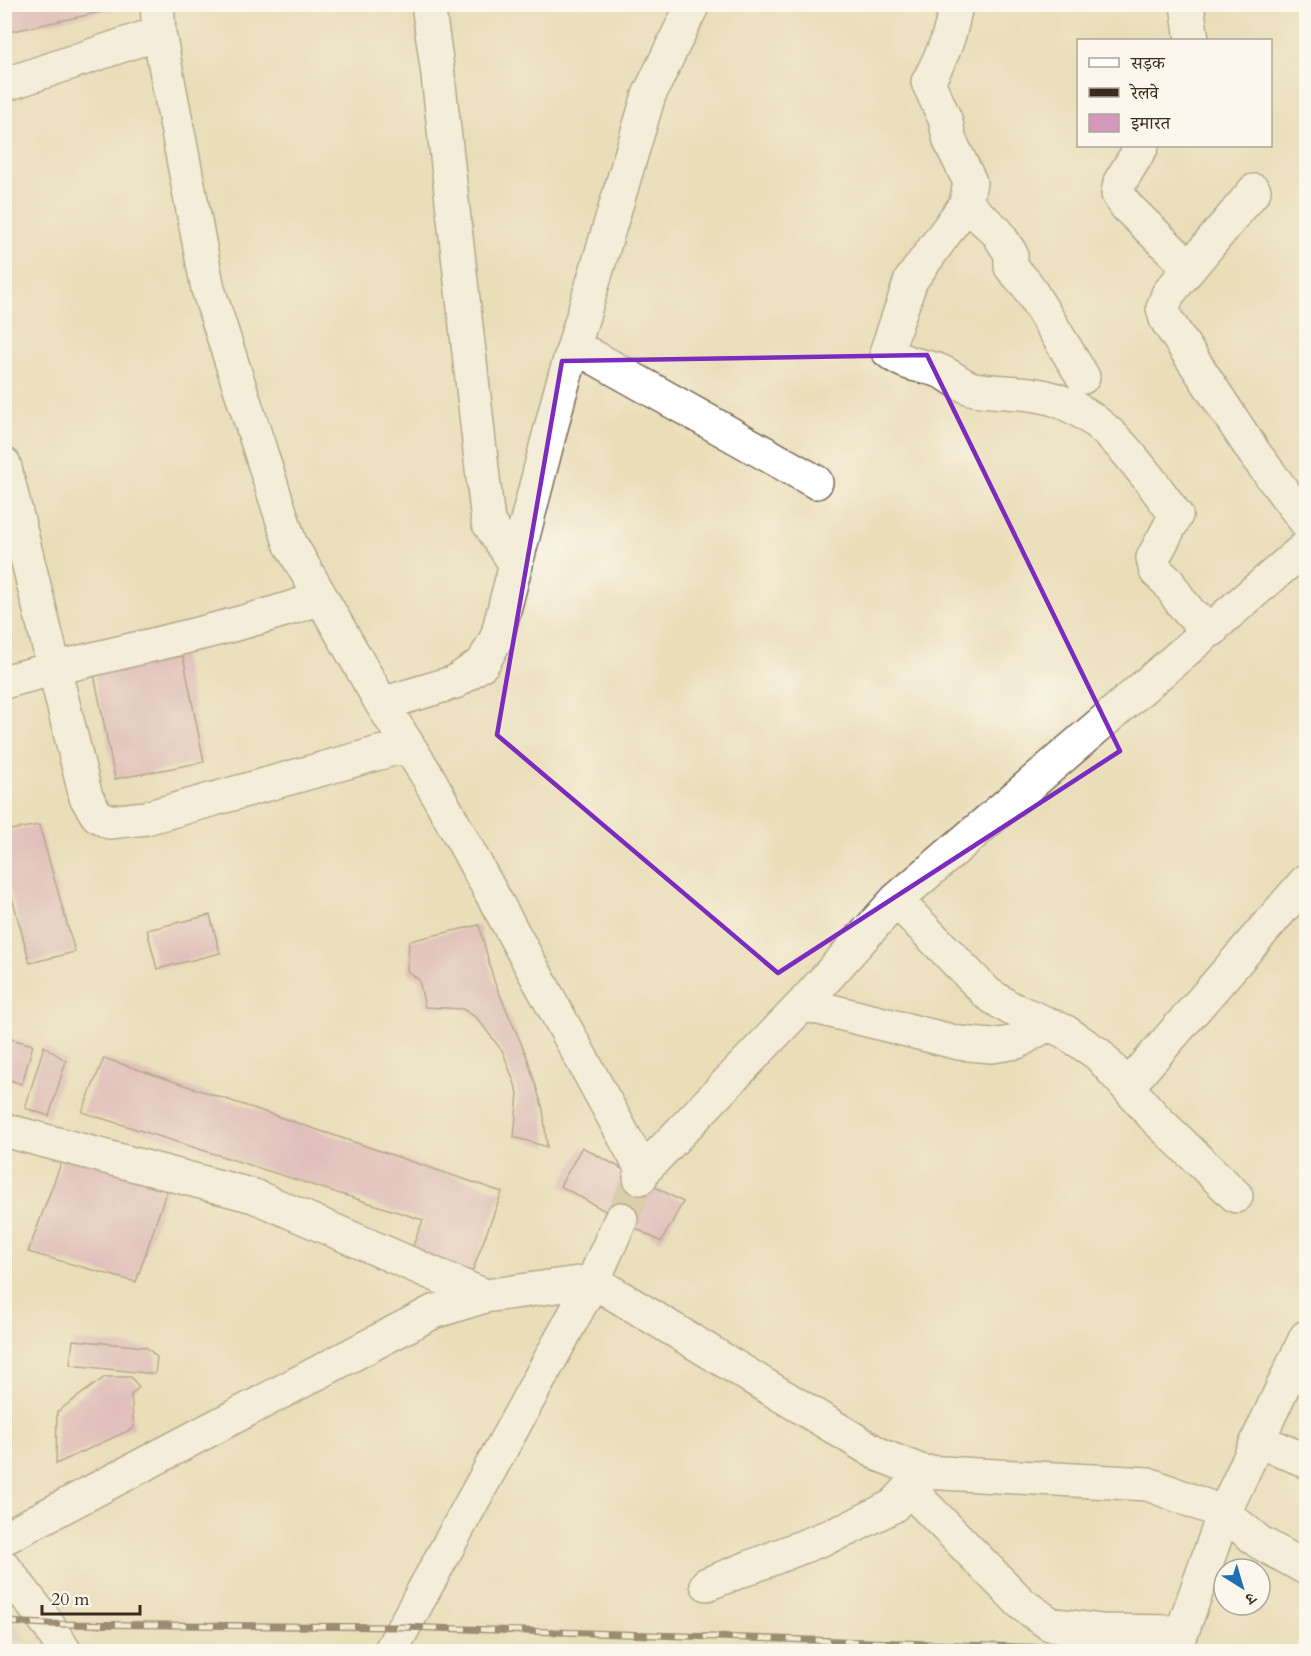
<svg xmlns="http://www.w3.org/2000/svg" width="1311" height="1656" font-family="Cardo,'Noto Serif Devanagari',serif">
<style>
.industrial{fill:#cabfd6}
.building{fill:#d598bd}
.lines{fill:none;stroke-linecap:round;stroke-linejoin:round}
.minor-tunnel{stroke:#c7ba9a;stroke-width:33;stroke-dasharray:33 16;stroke-linecap:butt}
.minor-casing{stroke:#786954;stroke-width:36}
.minor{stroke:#fff;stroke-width:33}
.rail-casing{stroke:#3b2a1e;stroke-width:7}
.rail{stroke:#fbf7ec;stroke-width:4.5;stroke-dasharray:14;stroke-linecap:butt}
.marked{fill:none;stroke:#7b2cbf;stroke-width:4.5;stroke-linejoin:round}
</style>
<rect width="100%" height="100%" fill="#fbf7ec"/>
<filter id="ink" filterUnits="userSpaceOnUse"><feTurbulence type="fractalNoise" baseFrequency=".0167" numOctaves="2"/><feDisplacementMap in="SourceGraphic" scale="12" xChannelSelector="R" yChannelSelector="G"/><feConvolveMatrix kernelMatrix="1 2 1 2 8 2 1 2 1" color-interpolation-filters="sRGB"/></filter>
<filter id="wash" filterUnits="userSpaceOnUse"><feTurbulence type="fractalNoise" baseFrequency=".008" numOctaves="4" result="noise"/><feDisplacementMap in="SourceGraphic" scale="24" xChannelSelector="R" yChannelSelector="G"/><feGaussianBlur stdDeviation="1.35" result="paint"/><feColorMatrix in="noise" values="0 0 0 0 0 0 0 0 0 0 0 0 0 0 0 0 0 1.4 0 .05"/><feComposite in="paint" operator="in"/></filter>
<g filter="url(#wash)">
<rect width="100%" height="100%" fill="#eadeb9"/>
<path class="industrial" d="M4,1608H5L27,1641L5,1642Z"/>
<g id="blocks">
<path class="building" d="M4,4H123L124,7L4,33Z
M183,656L204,762L115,779L94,674Z
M39,825L75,952L30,963L5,872V831Z
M210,915L220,953L157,969L147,930Z
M479,925L494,981L527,1057L543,1109L547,1147L514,1137L518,1093L503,1052L477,1018L463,1009L425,1007L419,980L407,971L409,941Z
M4,1037L33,1045L22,1084L4,1078Z
M44,1046L66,1061L49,1116L25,1108Z
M104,1058L502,1192L472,1272L410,1253L423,1220L82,1112Z
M4,1081L10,1083L5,1100H4Z
M67,1147L172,1175L136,1282L28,1252Z
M582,1147L683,1202L661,1242L560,1186Z
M73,1340L146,1347L157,1357L155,1374L70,1365Z
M105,1377H131L139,1387L131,1395L134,1428L56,1464L57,1412Z"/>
</g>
</g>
<g filter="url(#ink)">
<use href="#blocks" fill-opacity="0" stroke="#786954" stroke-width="1.5"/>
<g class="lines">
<path class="minor-tunnel" d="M621,1219L640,1178"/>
<defs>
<path id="minor" d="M157,4L159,33L208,289L290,543L382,704L428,777L643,1171
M428,4L437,67L488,522L516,565
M956,4C951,36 943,54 928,82L945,119L950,141L970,182L966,204L911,280L887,350C904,365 917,364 937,370C950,374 961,386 974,389C1004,394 1036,390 1064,403C1112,423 1146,475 1176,515L1153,558L1156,571L1168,582L1181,602L1191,614L1212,630
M1187,4L1192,40
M4,85L159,33
M1142,146L1120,182L1118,194L1127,207L1190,268
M1254,191L1168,294L1163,308L1166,319L1255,454L1306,522
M966,204L997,232L1011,254V267L1027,285L1083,377
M574,346L816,482
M4,464L86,797L97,815L109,822L146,818L408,745
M4,682C110,652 218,634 321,598
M382,704L455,682L483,663L497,637L560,393L649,95L693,4
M896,900L988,994L1010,1008L1064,1031L1098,1054L1156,1119L1236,1196
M803,1004L959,1043L992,1046L1017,1042L1047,1024
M1128,1086L1306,881
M4,1130L254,1196L485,1296
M640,1178L643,1171L803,1004L896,900L1306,547
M1259,1440L1306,1461
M909,1489L1022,1604L1050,1624L1102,1631L1182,1632L1224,1513L1306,1337
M4,1538L433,1312L485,1296L593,1281L880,1455L923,1472L1148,1484L1224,1513L1259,1542L1306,1568
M4,1567L48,1624L65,1652
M707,1584L848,1529L893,1506L909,1489L912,1491L921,1475
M390,1652L593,1281L621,1219"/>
</defs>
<use href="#minor" class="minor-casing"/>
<use href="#minor" class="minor"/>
<defs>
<path id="rail" d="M4,1622L48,1624L403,1627L1183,1652"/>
</defs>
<use href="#rail" class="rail-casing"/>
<use href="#rail" class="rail"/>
</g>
</g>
<path d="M0 0H1311V1656H0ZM927,355L1120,751L778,973L497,735L562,361Z" fill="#eadeb9" fill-opacity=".55" fill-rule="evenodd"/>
<path class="marked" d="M927,355L1120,751L778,973L497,735L562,361Z"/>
<rect width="1311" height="1656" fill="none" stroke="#fbf7ec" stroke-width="24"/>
<rect x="1077" y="39" width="195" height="108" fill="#fbf7ec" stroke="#aea59a" stroke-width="1.5"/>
<rect x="1089" y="58" width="30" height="9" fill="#ffffff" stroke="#aea59a" stroke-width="1.5"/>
<text x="1131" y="69" font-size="18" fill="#3b2a1e">सड़क</text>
<rect x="1089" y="88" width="30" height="9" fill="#3b2a1e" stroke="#aea59a" stroke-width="1.5"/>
<text x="1131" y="99" font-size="18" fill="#3b2a1e">रेलवे</text>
<rect x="1089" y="114" width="30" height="18" fill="#d598bd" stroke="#aea59a" stroke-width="1.5"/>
<text x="1131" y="129" font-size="18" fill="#3b2a1e">इमारत</text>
<g transform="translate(1242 1587) rotate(143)"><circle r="28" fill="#fbf7ec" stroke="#aea59a" stroke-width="1.5"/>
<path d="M0-4.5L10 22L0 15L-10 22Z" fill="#1f6fb2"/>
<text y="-9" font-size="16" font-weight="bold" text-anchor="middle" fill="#3b2a1e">उ</text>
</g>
<path d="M42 1605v9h98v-9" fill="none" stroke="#3b2a1e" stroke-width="3"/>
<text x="51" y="1605" font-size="18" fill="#3b2a1e" stroke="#fbf7ec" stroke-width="4.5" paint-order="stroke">20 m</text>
</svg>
